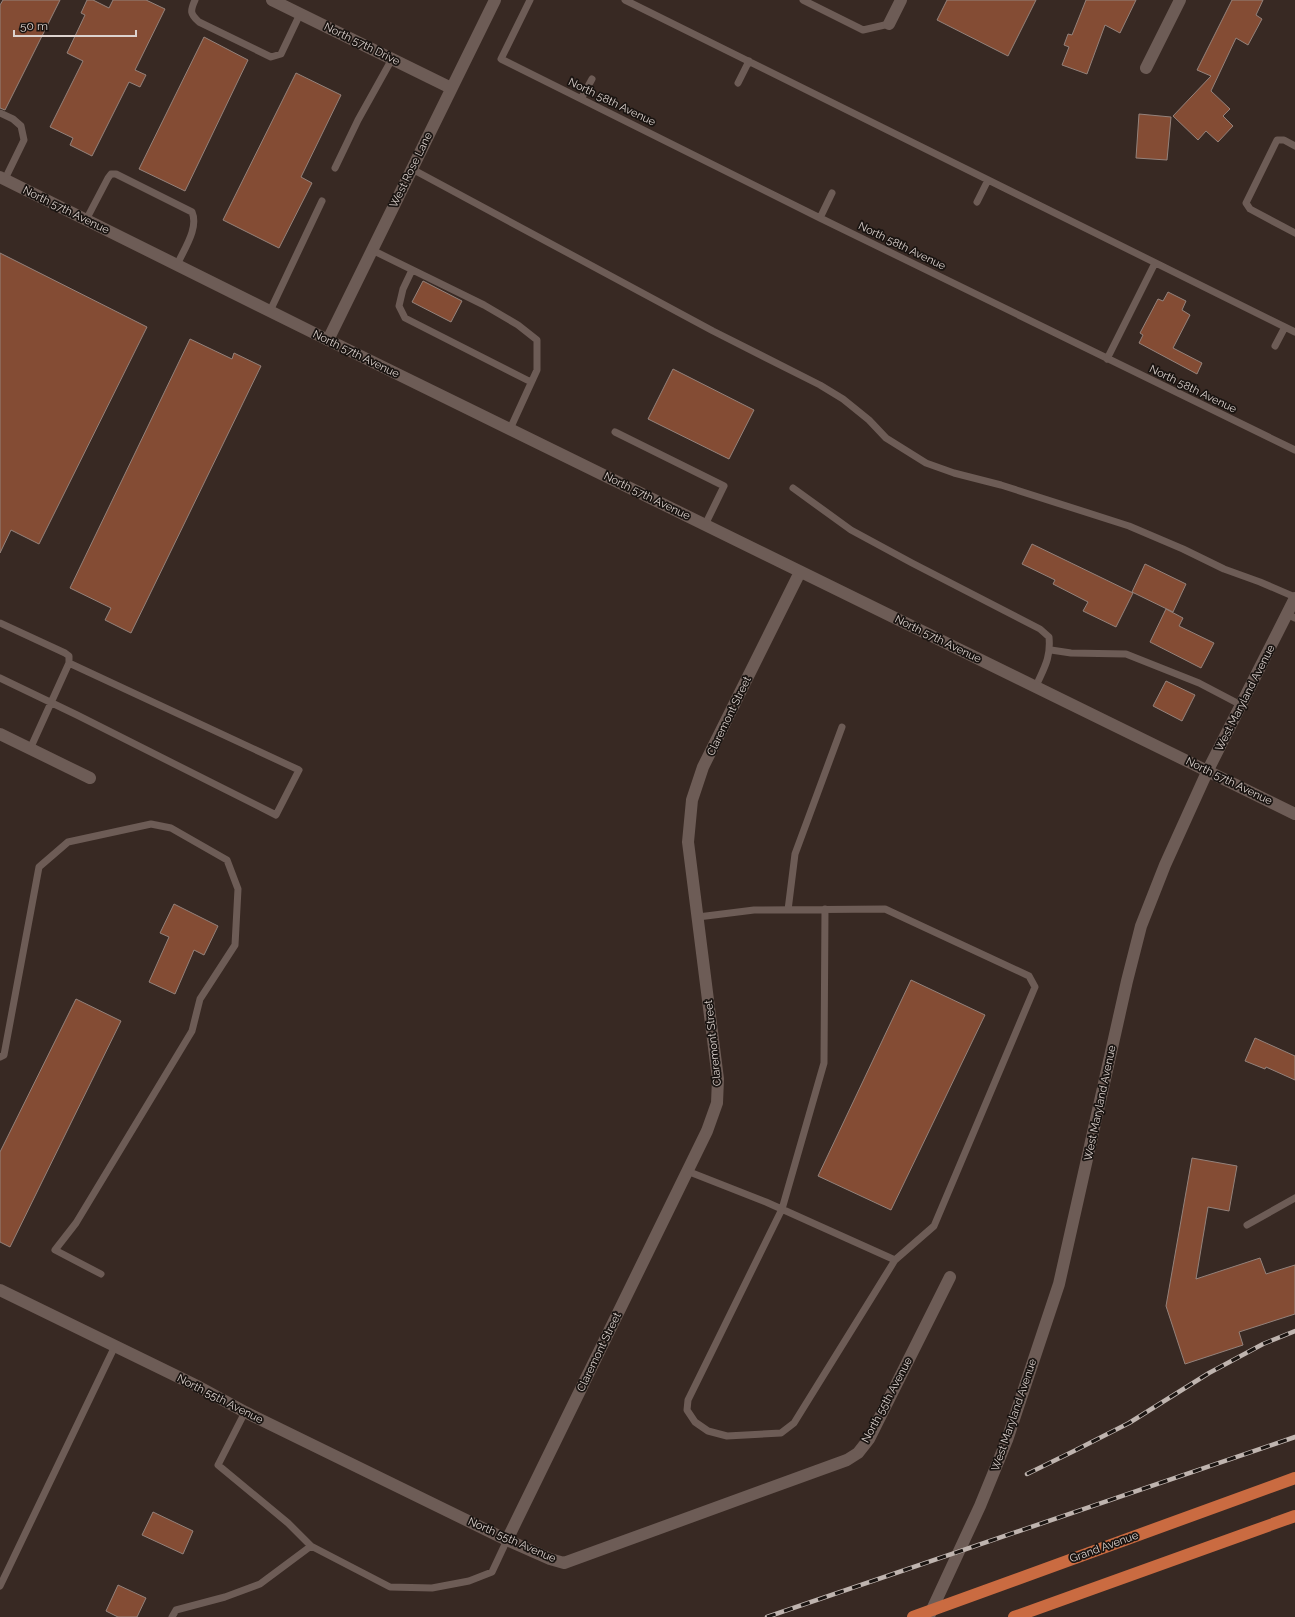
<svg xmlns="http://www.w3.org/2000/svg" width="1295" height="1617" font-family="Raleway,sans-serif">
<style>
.building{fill:#844c34;stroke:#94827b}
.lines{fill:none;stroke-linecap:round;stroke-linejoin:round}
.service{stroke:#6d5c56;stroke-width:7}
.minor{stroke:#6d5c56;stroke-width:12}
.tertiary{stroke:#6d5c56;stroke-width:12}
.trunk{stroke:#ca6b41;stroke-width:12}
.rail-casing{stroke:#bfb4af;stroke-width:4.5}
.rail{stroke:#1a1411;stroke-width:3;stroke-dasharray:9;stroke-linecap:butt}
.labels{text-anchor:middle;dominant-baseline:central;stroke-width:3.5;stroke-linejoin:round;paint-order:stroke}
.street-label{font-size:11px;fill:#ddd3cf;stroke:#1a1411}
</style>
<rect width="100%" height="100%" fill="#382923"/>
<path class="building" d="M3,0H60L5,110L0,108V5Z
M87,0H93L109,8L113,0H146L165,9L135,70L146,75L140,87L129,82L92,156L70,145L73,138L50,127L83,61L67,53L85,15L81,13Z
M947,0H1036L1008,56L937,20Z
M1086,0H1136L1120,33L1105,25L1087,74L1062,65L1069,47L1064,45L1068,34L1072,35Z
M1232,0H1263L1256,15L1262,19L1248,45L1236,38L1211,91L1230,109L1223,116L1233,126L1218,142L1206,131L1198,140L1173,116L1211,76L1197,70Z
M204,37L248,60L185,191L139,169Z
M296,73L341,95L301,177L312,183L279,248L223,220Z
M1139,114L1171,117L1167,160L1136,158Z
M0,253L147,327L39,544L11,530L0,553Z
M423,281L462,301L451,322L412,302Z
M1168,292L1186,301L1182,310L1190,315L1173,348L1202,363L1197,374L1139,343L1143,335L1140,333L1158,299L1163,301Z
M190,339L232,359L234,353L261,366L131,633L105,620L111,608L70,588Z
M673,369L754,410L729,459L648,419Z
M1032,544L1133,593L1116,627L1083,611L1088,602L1053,584L1055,580L1022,564Z
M1145,564L1186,584L1173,612L1132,592Z
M1166,609L1183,618L1179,626L1214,643L1201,668L1150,642Z
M1166,681L1195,695L1182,721L1153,706Z
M174,904L218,926L204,955L194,950L175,994L149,982L169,937L160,933Z
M911,980L985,1015L891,1210L818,1176Z
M76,999L121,1021L10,1247L0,1242V1152Z
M1255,1038L1295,1056V1080L1266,1067L1265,1069L1245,1061Z
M1192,1158L1237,1166L1229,1211L1208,1207L1196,1279L1260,1258L1266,1274L1295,1265V1314L1239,1332L1243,1345L1185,1364L1166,1306Z
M153,1512L193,1531L183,1554L142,1535Z
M118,1585L146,1598L137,1617H118L106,1611Z"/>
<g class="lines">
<path class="service" d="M195,0C190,11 190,14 199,22L271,57L281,54L300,14
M530,0L501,59L820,218L1295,450
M625,0L1295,332
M803,0L863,30L889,24
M738,83L749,61
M581,99L592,79
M0,113L13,119L21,126L24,140L5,179
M1295,146L1284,140H1277L1246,203L1250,209L1295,233
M335,168L358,120L392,59
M412,169L713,331L820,385L843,399L869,420L886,438L926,463L954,473L1001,485L1129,526L1183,549L1224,569L1260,582L1295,597
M977,202L988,180
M820,218L832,193
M86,220L108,178L111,174H116L192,212C199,228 184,249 177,265
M372,250L484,305L518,325L537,340V370L510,429
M412,270L403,289L399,306L405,318L531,382
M270,311L322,201
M1275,346L1285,327
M1107,359L1155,263
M615,432L724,486L705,525
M793,488L851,530L912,563L1040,629L1049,637C1051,658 1044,668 1036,686
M1287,614L1295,618
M0,623L65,653L69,656V663L30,749
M1051,650L1071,653L1126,654L1199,683L1241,705
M0,678L77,715L276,815L299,770L69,663
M825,909L824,1063L782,1209L688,1400L687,1410L695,1422L708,1431L727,1436L781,1433L794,1423L895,1260
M788,910L795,854L842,727
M0,1057L4,1055L39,867L68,842L151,824L171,828L227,860L238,889L235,945L200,999L192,1031L76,1223L55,1250L101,1274
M687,1171L766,1202L895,1260L934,1226L1035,987L1029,976L885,909L754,910L698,917
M1247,1225L1295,1198
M245,1412L218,1465L288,1523L311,1546L390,1587L432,1588L469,1581L492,1572L507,1540
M0,1586L115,1346
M172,1617L176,1610L225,1597L260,1584L311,1546"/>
<path class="minor" d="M272,0L451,88
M889,24L901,0
M1146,68L1180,0
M328,340L495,0
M0,734L90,778
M507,1540L550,1559L564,1563L847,1460L858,1453L869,1439L950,1277"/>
<path class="tertiary" d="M0,177L328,340L1295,814
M0,1290L199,1387L245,1412L507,1540L707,1131L717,1103L718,1079L688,842L692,800L703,767L800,572
M929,1616L980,1506L1007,1440L1059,1284L1127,981L1141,926L1165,865L1208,770L1295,598"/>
<path class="trunk" d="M913,1617L1295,1478
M1014,1617L1295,1516"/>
<defs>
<path id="rail" d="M1027,1474L1074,1451L1129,1423L1209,1373L1263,1344L1295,1331
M767,1617L1295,1437"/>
</defs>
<use href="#rail" class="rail-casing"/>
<use href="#rail" class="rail"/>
</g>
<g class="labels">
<g class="street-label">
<text transform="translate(362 44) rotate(26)">North 57th Drive</text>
<text transform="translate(612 102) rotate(26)">North 58th Avenue</text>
<text transform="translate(411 170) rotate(-64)">West Rose Lane</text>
<text transform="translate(66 210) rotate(26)">North 57th Avenue</text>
<text transform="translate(902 246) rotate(26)">North 58th Avenue</text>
<text transform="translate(356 354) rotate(26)">North 57th Avenue</text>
<text transform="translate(1193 389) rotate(26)">North 58th Avenue</text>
<text transform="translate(647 496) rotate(26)">North 57th Avenue</text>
<text transform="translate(938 639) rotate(26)">North 57th Avenue</text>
<text transform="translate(1245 698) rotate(-63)">West Maryland Avenue</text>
<text transform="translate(729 716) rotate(-64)">Claremont Street</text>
<text transform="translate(1229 781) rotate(26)">North 57th Avenue</text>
<text transform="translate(713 1043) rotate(-96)">Claremont Street</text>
<text transform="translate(1100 1103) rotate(-78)">West Maryland Avenue</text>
<text transform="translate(599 1352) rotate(-64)">Claremont Street</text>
<text transform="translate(220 1399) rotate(27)">North 55th Avenue</text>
<text transform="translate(887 1400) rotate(-62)">North 55th Avenue</text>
<text transform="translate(1014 1415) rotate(-71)">West Maryland Avenue</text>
<text transform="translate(512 1540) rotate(24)">North 55th Avenue</text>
<text transform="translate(1104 1547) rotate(-20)">Grand Avenue</text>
</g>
</g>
<path d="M14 30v6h122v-6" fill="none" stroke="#ddd3cf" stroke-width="2"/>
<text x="20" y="30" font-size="12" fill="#ddd3cf" stroke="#1a1411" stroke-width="3" paint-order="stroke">50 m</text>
</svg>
